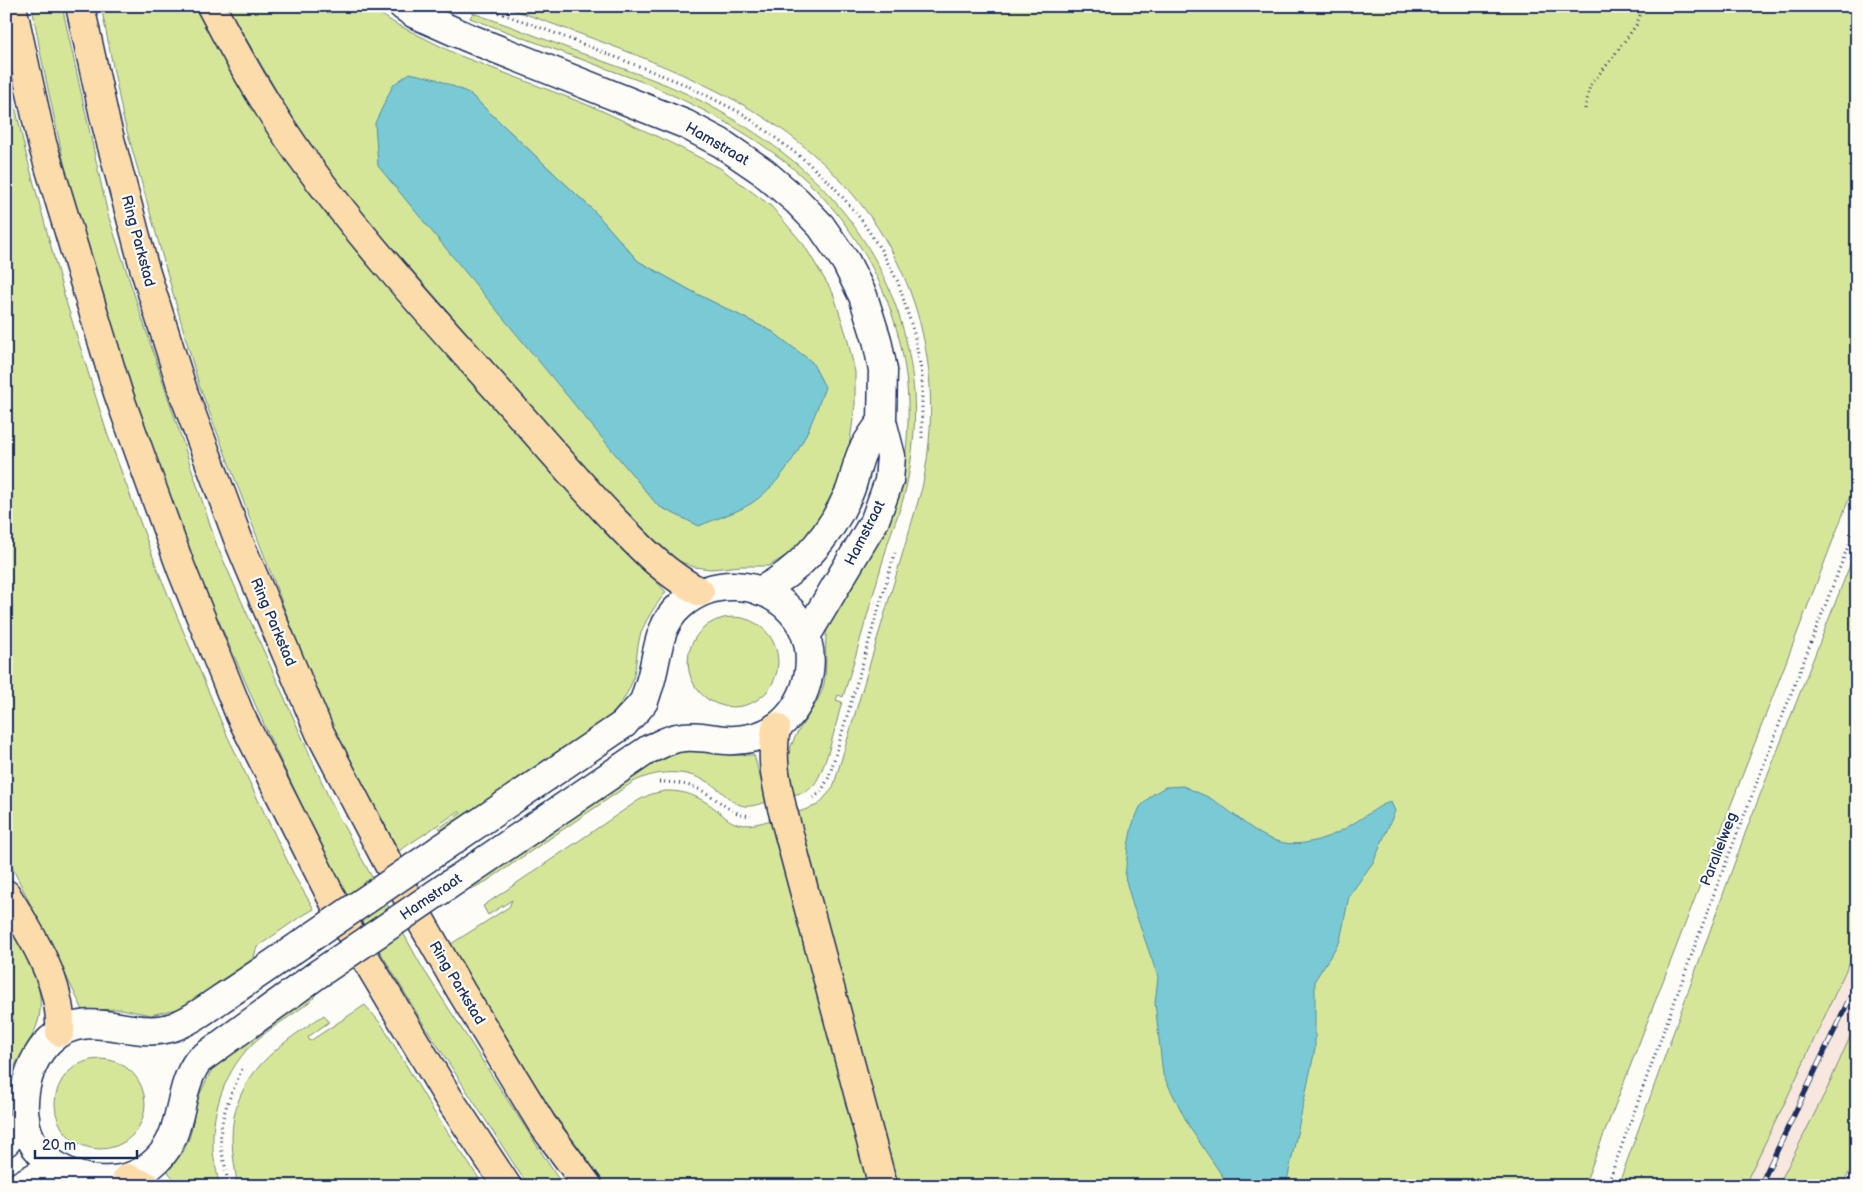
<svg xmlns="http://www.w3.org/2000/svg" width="1863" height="1192" font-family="'Balsamiq Sans',sans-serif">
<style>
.built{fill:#f8e7de}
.green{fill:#d6e699;stroke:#788a7c;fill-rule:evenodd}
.water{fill:#7acad5;stroke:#548ca5}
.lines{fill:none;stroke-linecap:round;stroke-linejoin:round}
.tertiary-casing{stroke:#1b2f5e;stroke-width:31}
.secondary-casing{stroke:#1b2f5e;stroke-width:31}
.trunk-casing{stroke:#1b2f5e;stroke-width:31}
.path{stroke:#1b2f5e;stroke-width:3;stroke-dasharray:1 4;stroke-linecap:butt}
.tertiary{stroke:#fdfcf7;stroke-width:28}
.secondary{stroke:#fdfcf7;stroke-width:28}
.trunk{stroke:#fddcac;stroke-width:28}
.rail-casing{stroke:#1b2f5e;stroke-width:5.5}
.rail{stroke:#fdfcf7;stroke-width:4;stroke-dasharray:11;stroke-linecap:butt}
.secondary-bridge-casing{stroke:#1b2f5e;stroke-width:31;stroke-linecap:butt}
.secondary-bridge{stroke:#fdfcf7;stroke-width:28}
.labels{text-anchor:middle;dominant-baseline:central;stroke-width:4.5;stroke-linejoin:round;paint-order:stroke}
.street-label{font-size:15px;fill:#1b2f5e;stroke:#fdfcf7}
</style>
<rect width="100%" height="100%" fill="#fdfcf7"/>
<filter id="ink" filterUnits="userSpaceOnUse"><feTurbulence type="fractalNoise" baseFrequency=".02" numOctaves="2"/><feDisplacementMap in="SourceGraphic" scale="10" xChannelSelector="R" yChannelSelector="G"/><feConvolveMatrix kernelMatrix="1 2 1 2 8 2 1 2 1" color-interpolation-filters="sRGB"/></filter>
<g filter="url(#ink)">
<path class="built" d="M1857,946V1021L1827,1089L1778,1186H1744L1787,1098Z"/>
<path class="green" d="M32,6H62L108,215L217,546L333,807L422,967L563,1186H529L521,1175L421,1020L338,881L269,736L190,555L129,379L73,205L41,56Z
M101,6H201L226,49L623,545L666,592C655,606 645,620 640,636C636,650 637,665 633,679C627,698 614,714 599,726L441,830L439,828L461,813L459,811L399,851L327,720L199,385L123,117Z
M227,6H368L396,24L458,55L598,109L671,143L720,168L771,206L804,245L833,293L847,337L855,372V405L850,441L843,472L831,505L797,549L769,566H741L711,569L694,567L676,560L662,550L637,526L569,450L348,197L291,116ZM469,93L594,211L638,261L697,294L773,332L378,166Z
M504,6H1857V478L1584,1186H899L879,1121L842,977L793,814L818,805L833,788L922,488C957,323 884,182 738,102C664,61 583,36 504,6Z
M473,13C517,28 561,46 605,62C638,74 671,85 701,101C750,127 800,160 836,203C892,268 922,357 913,443C911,463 908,483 902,503C898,516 892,529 888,543C873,594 859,646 843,697L838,695L836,700L842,702C836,722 825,776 811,788C805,793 796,794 789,796C788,783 786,769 788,757C793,729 817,711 824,684C829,662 821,637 831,616C836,607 842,599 848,591C861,572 873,553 882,531C887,521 890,509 893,499C896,488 901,477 903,466C907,452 907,437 908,423C911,337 877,254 818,192C772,143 709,111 648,84L470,18Z
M6,66L26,154L64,295L107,433L159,573L225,731L296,879L314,909L297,919L257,947L252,963L189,1006L151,1015L121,1009L83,1010L6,855Z
M1857,547V946L1787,1098L1744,1186H1618L1746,831Z
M688 662a45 45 0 1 1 90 0a45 45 0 1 1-90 0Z
M692,751L730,755H754L767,802C759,804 751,807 744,806C733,804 726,795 718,789C693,769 661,768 633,782L487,881L471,889L469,885L649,762L670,754Z
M665,791C676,791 686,792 696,797C730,812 724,835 771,820L876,1186H607L551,1110L477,991L451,944L509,907L512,900L488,915L483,906L639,800L651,794Z
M14,931C30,964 53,998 32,1036C17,1063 8,1071 6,1103V934Z
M315,994L316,996C300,1011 281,1021 264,1034C229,1060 211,1106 213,1148C213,1161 218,1173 219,1186H180L168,1172L183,1152L190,1136L197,1100L211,1071L221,1059Z
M365,1005L382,1025L434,1112L484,1186H237C236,1170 232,1155 232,1139C232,1076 277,1046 324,1015L329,1022L308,1037L310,1041Z
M1857,1021V1160L1841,1186H1778L1827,1089Z
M55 1104a45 45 0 1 1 90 0a45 45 0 1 1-90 0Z"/>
<path class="water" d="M410,73L436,79L469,93L594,211L638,261L697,294L773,332L812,362L825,387C810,430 791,476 752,503C738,512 715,519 699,526L658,506L378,166L375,123L393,85Z
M1183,786C1191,790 1200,793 1208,797C1250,821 1268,858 1324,838C1340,833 1354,823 1368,814C1376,809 1382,804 1391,802L1395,811L1374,861L1349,896L1340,941L1315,980V1049L1288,1176L1284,1186H1229L1190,1128L1163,1075L1155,1003L1158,977L1133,906L1125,877L1128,846L1132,826L1140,807L1152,795L1165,787Z"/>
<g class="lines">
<defs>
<path id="tertiary" d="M403,6L415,14L469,38L685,124L721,143L762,171L797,201L821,226L846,262L863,296L877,340L883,370L882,421L891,456L889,481L875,520L806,636
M760,591C801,570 830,535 849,493C855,480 856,463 863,450C868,440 876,430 882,421"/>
<path id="secondary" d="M439,850L624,724C630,716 639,709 644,701C646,696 647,691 649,686C658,659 656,627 680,606C712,577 763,580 792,612C822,646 812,701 777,727C763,737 743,741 726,740C710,739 694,734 677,738C667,740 658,746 649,749L456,880
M300,945C274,963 248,981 222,998C207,1008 191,1021 173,1027C132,1041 88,1005 50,1040C23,1065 13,1123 39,1151C68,1184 125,1192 157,1160C185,1133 176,1091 198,1061L318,974
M6,1142L25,1118
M19,1186L44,1172L60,1169"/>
<path id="trunk" d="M12,6L42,143L118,393L181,568L240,715L345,924L448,1097L507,1186
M80,6L105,120L144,267L184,394L240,544L320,733L389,865L461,991L542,1124L588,1186
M211,6C237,56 266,106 298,152C367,248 449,335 527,423C555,455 583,487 612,518C641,548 663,572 700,592
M776,727C771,760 775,776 782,808L883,1186
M6,894C31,934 63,984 60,1032
M127,1178L147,1186"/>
</defs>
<use href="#tertiary" class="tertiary-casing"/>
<use href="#secondary" class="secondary-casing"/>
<use href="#trunk" class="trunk-casing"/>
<path class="path" d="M489,9L544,29L684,84L745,115L806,161L834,187L860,218L881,250L898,282L914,333L922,375V440
M1585,109L1590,85L1610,61L1637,24L1643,6
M659,782C678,782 695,785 711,796C726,806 732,814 751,816
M813,798L821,792L829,777L895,553
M227,1186C228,1173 223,1160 221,1147C218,1117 231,1096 242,1069
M1607,1186L1715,891L1857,523
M1850,1186L1857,1175"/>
<use href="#tertiary" class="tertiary"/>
<use href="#secondary" class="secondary"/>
<use href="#trunk" class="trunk"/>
<defs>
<path id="rail" d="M1760,1186L1857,983"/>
</defs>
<use href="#rail" class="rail-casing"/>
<use href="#rail" class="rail"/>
<defs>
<path id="secondary-bridge" d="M300,945L439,850
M318,974L456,880"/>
</defs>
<use href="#secondary-bridge" class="secondary-bridge-casing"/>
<use href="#secondary-bridge" class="secondary-bridge"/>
</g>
</g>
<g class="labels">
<g class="street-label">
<text transform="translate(717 144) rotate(30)">Hamstraat</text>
<text transform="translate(138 241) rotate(75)">Ring Parkstad</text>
<text transform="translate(865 533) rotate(-63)">Hamstraat</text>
<text transform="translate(273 622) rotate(67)">Ring Parkstad</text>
<text transform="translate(1719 849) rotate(-69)">Parallelweg</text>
<text transform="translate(431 897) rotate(-34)">Hamstraat</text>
<text transform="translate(457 983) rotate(59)">Ring Parkstad</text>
</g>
</g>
<rect width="1863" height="1192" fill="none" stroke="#fdfcf7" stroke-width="25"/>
<rect x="12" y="12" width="1838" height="1167" fill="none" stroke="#1b2f5e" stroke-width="2" filter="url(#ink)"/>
<path d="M35 1150v8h102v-8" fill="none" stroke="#1b2f5e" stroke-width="2.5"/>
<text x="42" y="1150" font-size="15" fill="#1b2f5e" stroke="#fdfcf7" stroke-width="4" paint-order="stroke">20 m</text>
</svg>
